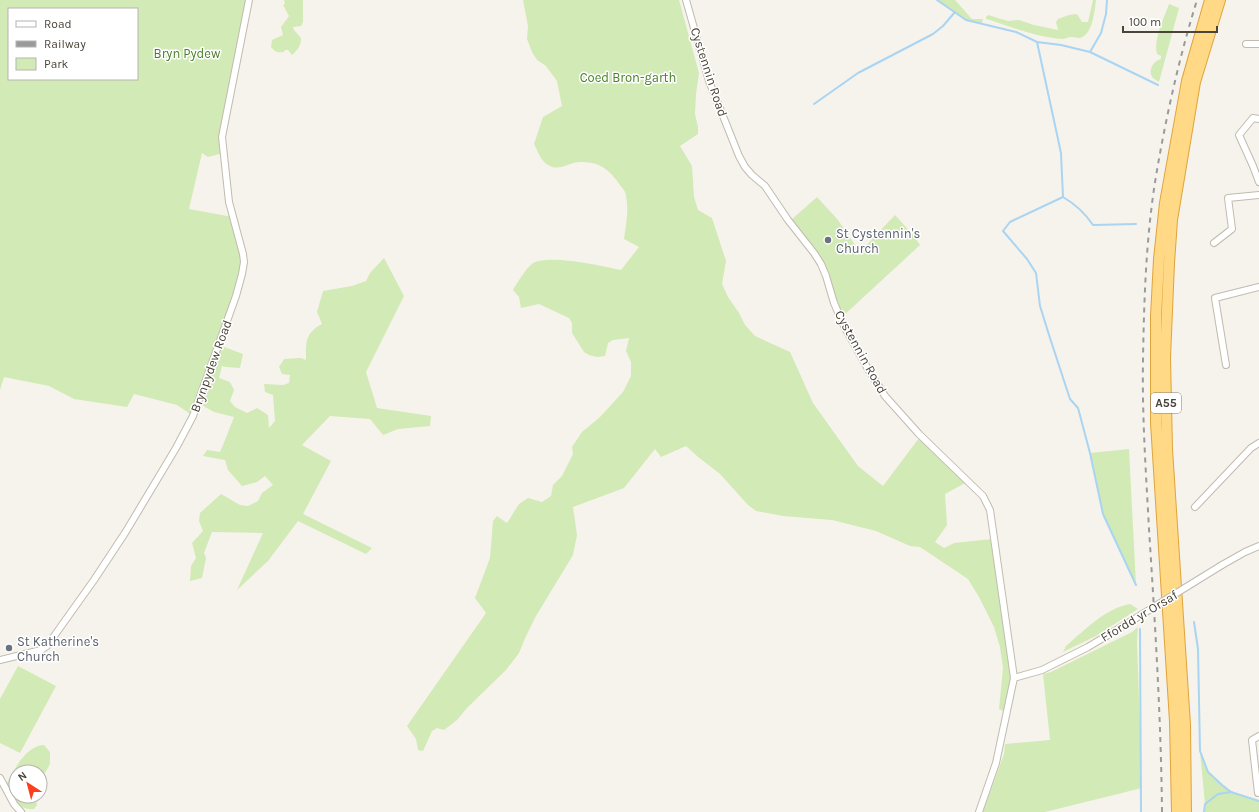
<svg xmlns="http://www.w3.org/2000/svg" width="1259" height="812" font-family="Karla,sans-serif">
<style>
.green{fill:#d2eab5;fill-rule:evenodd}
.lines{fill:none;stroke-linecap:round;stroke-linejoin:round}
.stream{stroke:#a9d4f2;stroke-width:2}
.minor-casing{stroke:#c2bbae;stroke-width:8}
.trunk-casing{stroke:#e0a43c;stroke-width:12}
.minor{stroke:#fff;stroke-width:6}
.trunk{stroke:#ffd985;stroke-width:10}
.rail{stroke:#9a9a9a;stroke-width:2;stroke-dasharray:5 5;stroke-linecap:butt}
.minor-bridge-casing{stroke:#c2bbae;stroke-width:8;stroke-linecap:butt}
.minor-bridge{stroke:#fff;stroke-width:6}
.worship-dot{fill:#6b7280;stroke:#fff;stroke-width:1.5}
.labels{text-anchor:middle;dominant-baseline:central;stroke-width:3;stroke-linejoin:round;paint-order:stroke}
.shield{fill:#fff;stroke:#817c74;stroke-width:1}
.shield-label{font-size:12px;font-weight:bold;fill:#4b4439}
.park-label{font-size:13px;fill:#4a7f2a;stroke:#fff}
.street-label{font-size:13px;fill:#4b4439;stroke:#fff}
.worship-label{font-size:13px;fill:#5b616d;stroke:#fff;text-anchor:start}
</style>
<rect width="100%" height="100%" fill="#f6f3ec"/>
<path class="green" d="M0,0H249L222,137L223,153L208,157L202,153L189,209L233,217L244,262L219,345L243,354L240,368L226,367L222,366L219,378L230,382L234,390L230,401L235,407L247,413L257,408L268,415L269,428L275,421L273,395L265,392L264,384L283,385L289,383L290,375L282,374L279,367L284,359L301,358L306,360C306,342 305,333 322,324L317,312L323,291L352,286L366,281L370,273L384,258L404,296L366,372L377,408L431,416L430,426L398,429L383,435L370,419L330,416L302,445L331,461L303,514L372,548L366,554L298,521L268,561L237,590L263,533L212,532L204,553L206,558L202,578L190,581L191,566L196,558L192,543L203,531L199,521L200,513L221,494L240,505L248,506L258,501L262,493L273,485L265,476L257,482L242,486L228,470L225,460L203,456L207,450L220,452C225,441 229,429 234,417L214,412L198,403L193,416L177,405L134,394L127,407L74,399L49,386L4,377L0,390ZM9,9H137V79H9Z
M284,0H303V22L301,26L293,27L294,30L301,38C301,46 298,49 292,55L288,50H285L284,52C278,53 275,52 271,47L272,40L283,35L281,27L289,16L283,5L285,4Z
M523,0H679L699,73L696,94L695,114L698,127V134L680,146L692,166L694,197L698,210L712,218L726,261L722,284L728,297L739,313L745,325L755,336L790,352L813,403L858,466L883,486L919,438L967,482L945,494L947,525L935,542L944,548L954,543L992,539L1010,665L1011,682L1005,712L999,709L1003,668L1000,647L994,627L979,597L968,579L920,547L910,546L876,531L832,520L783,516L756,511L748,505L720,474L697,456L686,446L661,457L655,449L624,488L573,507L577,535L573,555L536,616L526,636L519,653L506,670L467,708L457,720L444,730L437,728L432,731L423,751L418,750L416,739L407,726L486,613L475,598L490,558L493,521L497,516L507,523L519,504L528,498L542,502L551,496L553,485L562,476L573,454L572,447L582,432L600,417L623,392L631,376V362L626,351L629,338L613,340L608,343L605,356L597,357L589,355L584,352L572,333V323L569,318L539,304L521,308L519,297L513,290C517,283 527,267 533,263C550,254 602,266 621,270L639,247L624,239C626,225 629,210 626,196C626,192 623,189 620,185C610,170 599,161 580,162C570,162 560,171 550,166C541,162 538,152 534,144L543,117L562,106L557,81L546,66L537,60L532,52L527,39L528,26Z
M937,0H955L972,19H983L982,23L966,20Z
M1093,0H1096C1095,9 1093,29 1085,35C1080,40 1077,37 1071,37C1068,37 1065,39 1062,39C1037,37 1014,28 990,20L986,19V17L988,15L1008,21L1019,20L1034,25L1058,30L1056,22L1058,19L1069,15L1077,14L1082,22H1088Z
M1169,4L1179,8L1159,82C1159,82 1154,79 1153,78C1147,71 1153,61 1161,59V56L1157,54C1153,40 1164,18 1169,4Z
M817,197L838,220L860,252L895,215L914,236L920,245L842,317L827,269L812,246L791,220Z
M1129,449L1136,585L1103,514L1090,453Z
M1130,604L1138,609L1096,636L1063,652L1066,646C1085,630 1104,609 1130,604Z
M1138,627L1137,641L1142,788L1045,812H983L1004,754L1005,744L1050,740L1043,674L1051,672L1132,632Z
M18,666L56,686L20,753L0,743V699Z
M44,745L50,752V764L40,782V772H16V796H35L37,805L34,809C17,811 14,795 7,783C15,768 26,746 44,745Z
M1200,751C1203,758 1204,766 1208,772C1217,785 1243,799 1259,801V812H1204L1205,804Z"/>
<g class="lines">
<path class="stream" d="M937,0L966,20L1016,32L1037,42L1061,45L1090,52L1101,33L1106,14L1107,0
M1037,42L1061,153L1063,197L1010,222L1003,231L1027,259L1036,273L1040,306L1050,338L1070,399L1078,408L1090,453L1103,514L1136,585
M1090,52L1158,85
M814,104L858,73L933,34L943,26L955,12
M1063,197C1075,204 1085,213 1093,225L1136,224
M1194,622L1198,649L1200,751L1208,772L1222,785L1231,792L1259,801
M1140,629L1141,812
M1204,812L1205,804L1218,794L1231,792"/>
<defs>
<path id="minor" d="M686,0L709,81L739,156L745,167L752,175L765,186L788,220L814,253L821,264L826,276L834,303L844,326L868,369L885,396L919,434L983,496L990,510L1014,678L996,763L979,812
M1246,44H1259
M1259,119L1253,118L1239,135L1253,166L1259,182
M1214,243L1232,229L1228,198L1259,195
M1226,365L1215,298L1259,287
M1195,507L1251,448L1259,443
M1222,565L1245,552L1259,546
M0,660L41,650L47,646L94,580L125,533L176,448L193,416L236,296L242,274L244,262L243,254L229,202L222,137L249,0
M1014,678L1042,670L1088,647L1128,623
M0,778L14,804L21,812
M1258,793L1252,740L1259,736"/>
<path id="trunk" d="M1177,812L1175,721L1156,423V316L1159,259L1165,203L1187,81L1210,0
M1186,812L1185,725L1167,449L1165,358L1169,263L1172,220L1195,82L1220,0"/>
</defs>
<use href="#minor" class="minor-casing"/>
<use href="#trunk" class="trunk-casing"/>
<use href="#minor" class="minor"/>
<use href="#trunk" class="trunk"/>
<path class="rail" d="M1162,812C1161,717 1155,623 1149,529C1146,473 1142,417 1143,360C1144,299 1146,237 1156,176C1166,117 1179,58 1197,0"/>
<defs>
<path id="minor-bridge" d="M1128,623L1222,565"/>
</defs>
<use href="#minor-bridge" class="minor-bridge-casing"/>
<use href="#minor-bridge" class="minor-bridge"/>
</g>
<g class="worship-dot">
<circle cx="828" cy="240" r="4"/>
<circle cx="9" cy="648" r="4"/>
</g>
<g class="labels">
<rect class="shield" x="1151" y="393" width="30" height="20" rx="3"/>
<g class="shield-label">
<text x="1166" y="403">A55</text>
</g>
<g class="park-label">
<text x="187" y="53">Bryn Pydew</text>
<text x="628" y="77">Coed Bron-garth</text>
</g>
<g class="street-label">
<text transform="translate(709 72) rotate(72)">Cystennin Road</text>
<text transform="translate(861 352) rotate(61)">Cystennin Road</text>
<text transform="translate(211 366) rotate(-70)">Brynpydew Road</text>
<text transform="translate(1139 616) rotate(-31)">Ffordd yr Orsaf</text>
</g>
<g class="worship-label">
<text x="836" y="233">St Cystennin's<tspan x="836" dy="15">Church</tspan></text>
<text x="17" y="641">St Katherine's<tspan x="17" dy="15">Church</tspan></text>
</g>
</g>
<rect x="8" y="8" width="130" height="72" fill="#ffffff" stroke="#b7b4b0"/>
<rect x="16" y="21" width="20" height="6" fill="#ffffff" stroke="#b7b4b0"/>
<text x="44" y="28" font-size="12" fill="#4b4439">Road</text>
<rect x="16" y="41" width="20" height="6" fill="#9a9a9a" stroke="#b7b4b0"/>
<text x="44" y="48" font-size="12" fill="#4b4439">Railway</text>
<rect x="16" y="58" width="20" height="12" fill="#d2eab5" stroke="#b7b4b0"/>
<text x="44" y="68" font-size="12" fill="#4b4439">Park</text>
<g transform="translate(28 784) rotate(324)"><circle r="19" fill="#ffffff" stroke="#b7b4b0"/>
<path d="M0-3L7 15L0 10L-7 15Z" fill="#fc3f1d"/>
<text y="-6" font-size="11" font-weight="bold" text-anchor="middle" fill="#4b4439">N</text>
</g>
<path d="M1123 26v6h94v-6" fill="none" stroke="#4b4439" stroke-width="2"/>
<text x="1129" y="26" font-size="12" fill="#4b4439" stroke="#ffffff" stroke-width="3" paint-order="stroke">100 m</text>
</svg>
